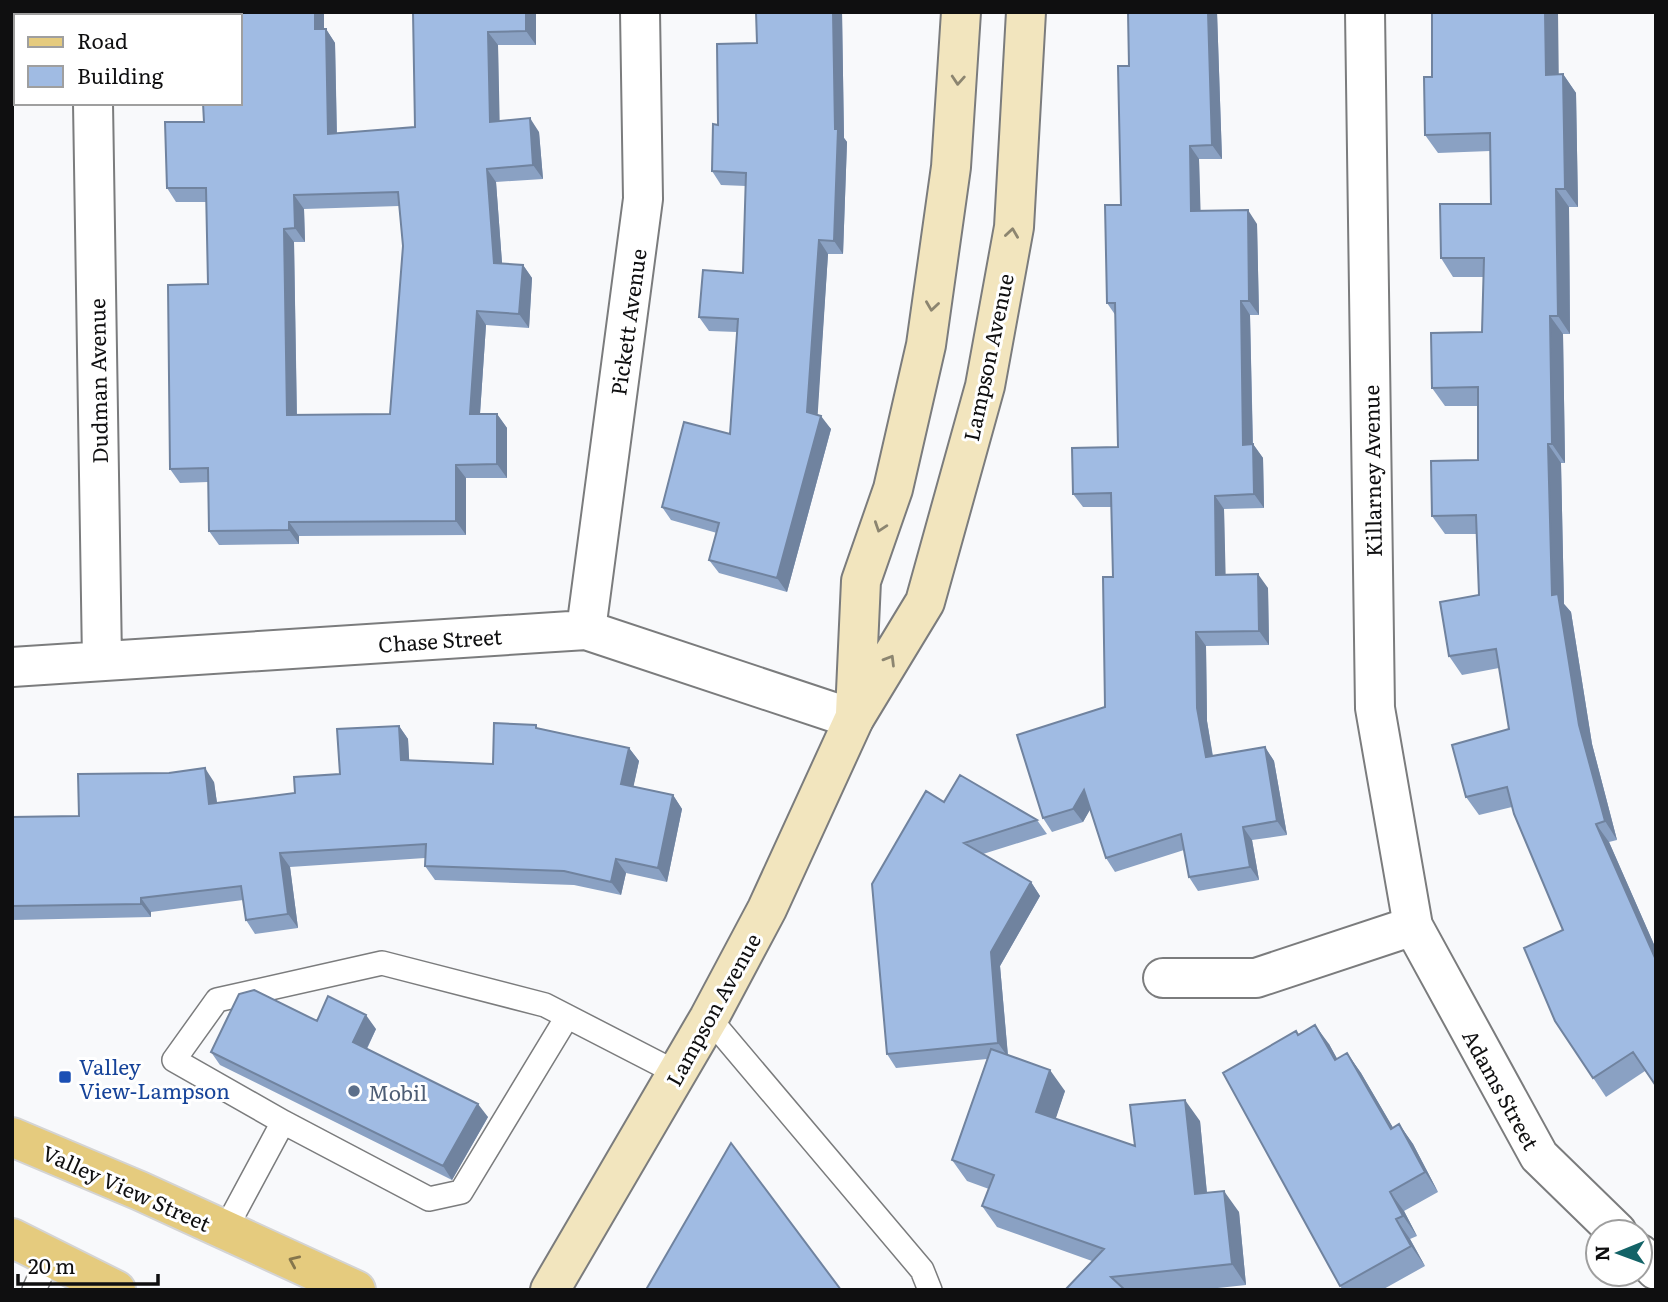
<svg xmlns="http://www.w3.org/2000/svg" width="1668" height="1302" font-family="Literata,serif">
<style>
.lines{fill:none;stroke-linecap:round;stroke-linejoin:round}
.lane-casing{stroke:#7b7c7d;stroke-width:26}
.street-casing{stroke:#7b7c7d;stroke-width:42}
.secondary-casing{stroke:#7b7c7d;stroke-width:42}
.primary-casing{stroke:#d4d4d4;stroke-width:42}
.lane{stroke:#fff;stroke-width:23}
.street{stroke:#fff;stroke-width:38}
.secondary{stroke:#f2e5be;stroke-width:38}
.primary{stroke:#e5cb7e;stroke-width:38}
.wall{fill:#8aa1c3;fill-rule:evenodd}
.shaded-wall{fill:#70839f}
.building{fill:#a0bbe3;stroke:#70839f;stroke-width:2;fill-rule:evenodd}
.oneway{stroke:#8c8570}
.oneway2{stroke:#85764c}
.transit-dot{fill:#1a4fb4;stroke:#fff;stroke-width:2.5}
.service-dot{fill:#5c6f8a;stroke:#fff;stroke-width:2.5}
.labels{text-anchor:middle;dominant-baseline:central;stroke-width:6;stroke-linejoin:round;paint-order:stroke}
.street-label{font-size:21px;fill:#0f0f10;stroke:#fff}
.transit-label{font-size:21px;fill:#164399;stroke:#fff;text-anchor:start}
.service-label{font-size:21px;fill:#4e5e75;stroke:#fff;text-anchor:start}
</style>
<rect width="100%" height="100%" fill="#f8f9fb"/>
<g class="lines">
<defs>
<path id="lane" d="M709,1018L922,1270L930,1290
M283,1122L429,1199L461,1192L567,1017
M225,1230L283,1122L174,1060L217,1000L382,963L545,1005L677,1073
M34,1290L49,1256"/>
<path id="street" d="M92,12V16
M1365,12L1375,708L1413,926L1539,1156L1617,1232
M93,103L102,660
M586,630L643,199L640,12
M12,667L586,630L854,719
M1163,978H1256L1413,926
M1640,1254L1656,1270"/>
<path id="secondary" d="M855,713L861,581L893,489L926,345L951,167L961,12
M550,1290L709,1018L767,909L854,719L925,602L985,386L1014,227L1026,12"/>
<path id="primary" d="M12,1137L140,1191L356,1290
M12,1238L116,1290"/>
</defs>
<use href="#lane" class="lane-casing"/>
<use href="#street" class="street-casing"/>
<use href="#secondary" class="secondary-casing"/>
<use href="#primary" class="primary-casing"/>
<use href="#lane" class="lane"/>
<use href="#street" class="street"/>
<use href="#secondary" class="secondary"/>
<use href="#primary" class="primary"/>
</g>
<path class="wall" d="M413,12H536V45H498L499,121L539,132L543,179L496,182L502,263L523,265L532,278L529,328L486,325L480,414H497L507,428V478H466V535L299,536V544L219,545L209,531L208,482L180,483L170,469L208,284L207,202H176L167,188L204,122L324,29H326L335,43L337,133L415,127ZM399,206L403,246L390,414L297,415L294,242H305L304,209Z
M842,12L844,138L847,142L843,254H828L817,415L831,429L787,592L719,573L709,560L717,533L671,520L662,507L730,434L737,332L709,331L699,317L743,273L746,186L721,185L712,171L718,125L757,43Z
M1128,12H1217L1222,159H1199L1200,211L1257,224L1259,315H1250L1253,444L1263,458L1264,508L1224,509L1225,575L1268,588L1269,645L1206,646L1207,721L1213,756L1265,747L1274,761L1287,835L1252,840L1259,880L1198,891L1189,877L1184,850L1115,872L1106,858L1090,809L1083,822L1052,832L1043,818L1105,707L1113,577L1111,507H1083L1073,494L1118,447L1116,316L1107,303L1121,205L1129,66Z
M1563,74L1576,93L1578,207H1569L1570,334H1563L1565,463H1561L1564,604L1571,612L1592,744L1617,840L1609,842L1656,949V1086L1645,1071L1606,1097L1555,1021L1563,930L1512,807L1479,815L1466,797L1509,729L1499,668L1462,675L1449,656L1479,595L1477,534H1445L1432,516L1478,460V406H1445L1432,388L1482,332L1484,277H1453L1441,258L1491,204L1490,151L1438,153L1425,135L1432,77Z
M399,726L408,739L409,761L493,764L539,729L629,748L639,761L633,787L673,795L682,809L667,882L626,873L621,895L574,885L435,880L425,866V858L290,867L298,928L255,934L246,920L243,900L151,912V917L12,920V817L79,816L214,782L217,803L295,793L340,774Z
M944,802L1037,820L1047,834L983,854L1031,882L1040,896L1000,966L1008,1055L1065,1091L1055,1119L1135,1146L1200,1121L1207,1193L1239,1212L1246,1285L1199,1290H1065L1092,1261L997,1227L982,1206L989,1189L967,1181L952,1160L987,1059L896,1068L887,1054Z
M317,1021L376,1029L367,1049L488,1117L452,1180L220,1065L211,1052Z
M1299,1034L1329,1044L1337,1059L1347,1053L1361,1073L1393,1128L1399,1124L1413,1144L1438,1192L1404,1211L1417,1236L1410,1239L1425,1266L1382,1290H1343L1340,1286Z"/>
<path class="shaded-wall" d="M315,12H324V43L315,29Z
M526,12H536V45L526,31Z
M833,12H842L844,138L847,142L843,254L834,241L835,129Z
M1208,12H1217L1222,159L1212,145Z
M1545,12H1558L1559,93L1546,75Z
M326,29L335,43L337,148L328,134Z
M488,32L498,45L500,135L490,122Z
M1563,74L1576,93L1578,207L1565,189Z
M530,118L539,132L543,179L533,165Z
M1190,146L1199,159L1201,224L1191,211Z
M487,169L496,182L503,276L494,263Z
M1556,189L1569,207L1570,334L1558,316Z
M294,195L304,209L305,242L295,228Z
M1248,210L1257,224L1259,315L1249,301Z
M284,229L294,242L297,429L287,415Z
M819,240L828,254L817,425L807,412Z
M523,265L532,278L529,328L519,314Z
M1241,301L1250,315L1253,458L1243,445Z
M477,311L486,325L479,428L470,414Z
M1550,316L1563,334L1565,463L1552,444Z
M497,414L507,428V478L497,464Z
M821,416L831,429L787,592L777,578Z
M1253,444L1263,458L1264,508L1254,494Z
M1548,444L1561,463L1564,604L1571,612L1592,744L1617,840L1605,821L1579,725L1552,595Z
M456,465L466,478V535L456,521Z
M1215,496L1224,509L1226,589L1216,575Z
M289,522L299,536V544L289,530Z
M1258,574L1268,588L1269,645L1259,631Z
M1196,632L1206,646L1207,721L1215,771L1206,757L1197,708Z
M399,726L408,739L410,774L401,760Z
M1265,747L1274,761L1287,835L1277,821Z
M629,748L639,761L631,798L621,784Z
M205,768L214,782L219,817L209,804Z
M1084,790L1094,803L1083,822L1073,809Z
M673,795L682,809L667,882L658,868Z
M1596,824L1609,842L1656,949V960Z
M1243,827L1252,840L1259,880L1250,867Z
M280,853L290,867L298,928L288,914Z
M616,859L626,873L621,895L611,882Z
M1031,882L1040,896L1000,966L1008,1057L998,1043L991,952Z
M141,898L151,912V917L141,904Z
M366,1015L376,1029L363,1056L353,1042Z
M1315,1025L1329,1044L1349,1080L1335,1060Z
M1347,1053L1361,1073L1405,1148L1391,1129Z
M1050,1070L1065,1091L1051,1133L1036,1112Z
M1185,1100L1200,1121L1209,1215L1195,1194Z
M478,1104L488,1117L452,1180L443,1166Z
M1399,1124L1413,1144L1438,1192L1425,1172Z
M1224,1191L1239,1212L1246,1285L1232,1264Z
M1390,1192L1404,1211L1417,1236L1403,1216Z
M1396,1219L1410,1239L1425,1266L1411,1246Z"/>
<path class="building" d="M165,12H315V29H326L328,134L415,127L413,12H526V31L488,32L490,122L530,118L533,165L487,169L494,263L523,265L519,314L477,311L470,414H497V464L456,465V521L289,522V530L209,531L208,468L170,469L168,285L208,284L206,188H167L165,122H204L203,103H240V16H165ZM398,192L403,246L390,414L287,415L284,229L295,228L294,195Z
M756,12H833L835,129H838L834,241L819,240L807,412L821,416L777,578L709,560L719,523L662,507L684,422L730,434L738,319L699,317L703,270L743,273L746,173L712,171L713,124L718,125L717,44L757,43Z
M1128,12H1208L1212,145L1190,146L1191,211L1248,210L1249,301H1241L1243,445L1253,444L1254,494L1215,496L1216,575L1258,574L1259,631L1196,632L1197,708L1206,757L1265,747L1277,821L1243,827L1250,867L1189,877L1181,834L1106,858L1084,790L1073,809L1043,818L1017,735L1105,707L1103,577H1113L1111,493L1073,494L1072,448L1118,447L1115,303H1107L1105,205H1121L1118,66H1129Z
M1432,12H1545L1546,75L1563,74L1565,189H1556L1558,316H1550L1552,444H1548L1552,595L1558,594L1579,725L1605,821L1596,824L1656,960V1086L1633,1052L1593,1078L1555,1021L1524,948L1563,930L1514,814L1507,787L1466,797L1452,745L1509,729L1496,649L1449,656L1440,602L1479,595L1476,515L1432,516L1431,461L1478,460V387L1432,388L1431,333L1482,332L1484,258H1441L1440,204H1491L1490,133L1425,135L1424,77H1432Z
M494,723L536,725V728L629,748L621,784L673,795L658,868L616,859L611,882L564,871L425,866L426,844L280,853L288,914L246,920L241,886L141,898V904L12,906V817L79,816L78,774L169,773L205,768L209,804L295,793L294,777L340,774L337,729L399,726L401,760L493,764Z
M960,775L1037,820L964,843L1031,882L991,952L998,1043L887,1054L872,884L926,791L944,802Z
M254,990L317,1021L328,996L366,1015L353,1042L478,1104L443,1166L211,1052L239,994Z
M1315,1025L1335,1060L1347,1053L1391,1129L1399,1124L1425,1172L1390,1192L1403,1216L1396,1219L1411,1246L1340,1286L1223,1073L1296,1031L1298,1035Z
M991,1049L1050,1070L1036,1112L1135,1146L1130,1105L1185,1100L1195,1194L1224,1191L1232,1264L1111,1277L1125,1290H1065L1104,1249L982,1206L994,1175L952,1160Z
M731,1143L841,1290H647V1288Z"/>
<defs><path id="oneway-chevron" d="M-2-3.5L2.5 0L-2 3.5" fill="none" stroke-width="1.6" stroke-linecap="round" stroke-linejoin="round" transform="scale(1.75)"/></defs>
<g class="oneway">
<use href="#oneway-chevron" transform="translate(958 80) rotate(94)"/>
<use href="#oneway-chevron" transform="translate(1012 233) rotate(-82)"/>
<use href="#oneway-chevron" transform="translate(932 306) rotate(98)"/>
<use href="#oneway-chevron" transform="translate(880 527) rotate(109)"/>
<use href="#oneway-chevron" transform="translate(890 660) rotate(-59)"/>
</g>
<use class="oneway2" href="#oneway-chevron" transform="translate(294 1261) rotate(-156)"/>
<rect class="transit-dot" x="58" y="1070" width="14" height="14" rx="3.5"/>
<circle class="service-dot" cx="354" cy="1091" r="7"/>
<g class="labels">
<g class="street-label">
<text transform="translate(627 322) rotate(-82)">Pickett Avenue</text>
<text transform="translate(987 357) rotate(-78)">Lampson Avenue</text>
<text transform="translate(97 381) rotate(-91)">Dudman Avenue</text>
<text transform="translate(1371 471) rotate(-91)">Killarney Avenue</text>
<text transform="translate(440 639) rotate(-4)">Chase Street</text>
<text transform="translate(712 1009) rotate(-61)">Lampson Avenue</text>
<text transform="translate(1502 1089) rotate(61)">Adams Street</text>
<text transform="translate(127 1187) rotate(24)">Valley View Street</text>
</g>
<g class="transit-label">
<text x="79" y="1065">Valley<tspan x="79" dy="24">View-Lampson</tspan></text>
</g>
<g class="service-label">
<text x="368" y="1091">Mobil</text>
</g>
</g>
<rect width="1668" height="1302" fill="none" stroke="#0f0f10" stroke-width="28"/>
<rect x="14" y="14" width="228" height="91" fill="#ffffff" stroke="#9f9f9f" stroke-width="2"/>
<rect x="28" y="37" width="35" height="10" fill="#e5cb7e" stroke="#9f9f9f" stroke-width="2"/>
<text x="77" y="49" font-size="21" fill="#0f0f10">Road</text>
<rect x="28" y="66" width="35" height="21" fill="#a0bbe3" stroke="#9f9f9f" stroke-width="2"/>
<text x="77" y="84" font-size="21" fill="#0f0f10">Building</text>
<g transform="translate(1619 1253) rotate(269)"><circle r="33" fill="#ffffff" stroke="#9f9f9f" stroke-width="2"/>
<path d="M0-5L12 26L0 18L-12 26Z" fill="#136367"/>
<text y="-10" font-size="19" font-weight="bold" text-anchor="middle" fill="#0f0f10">N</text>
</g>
<path d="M18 1274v10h140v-10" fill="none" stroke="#0f0f10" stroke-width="3.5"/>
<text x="28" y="1274" font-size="21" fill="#0f0f10" stroke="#ffffff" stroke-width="5" paint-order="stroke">20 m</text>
</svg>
